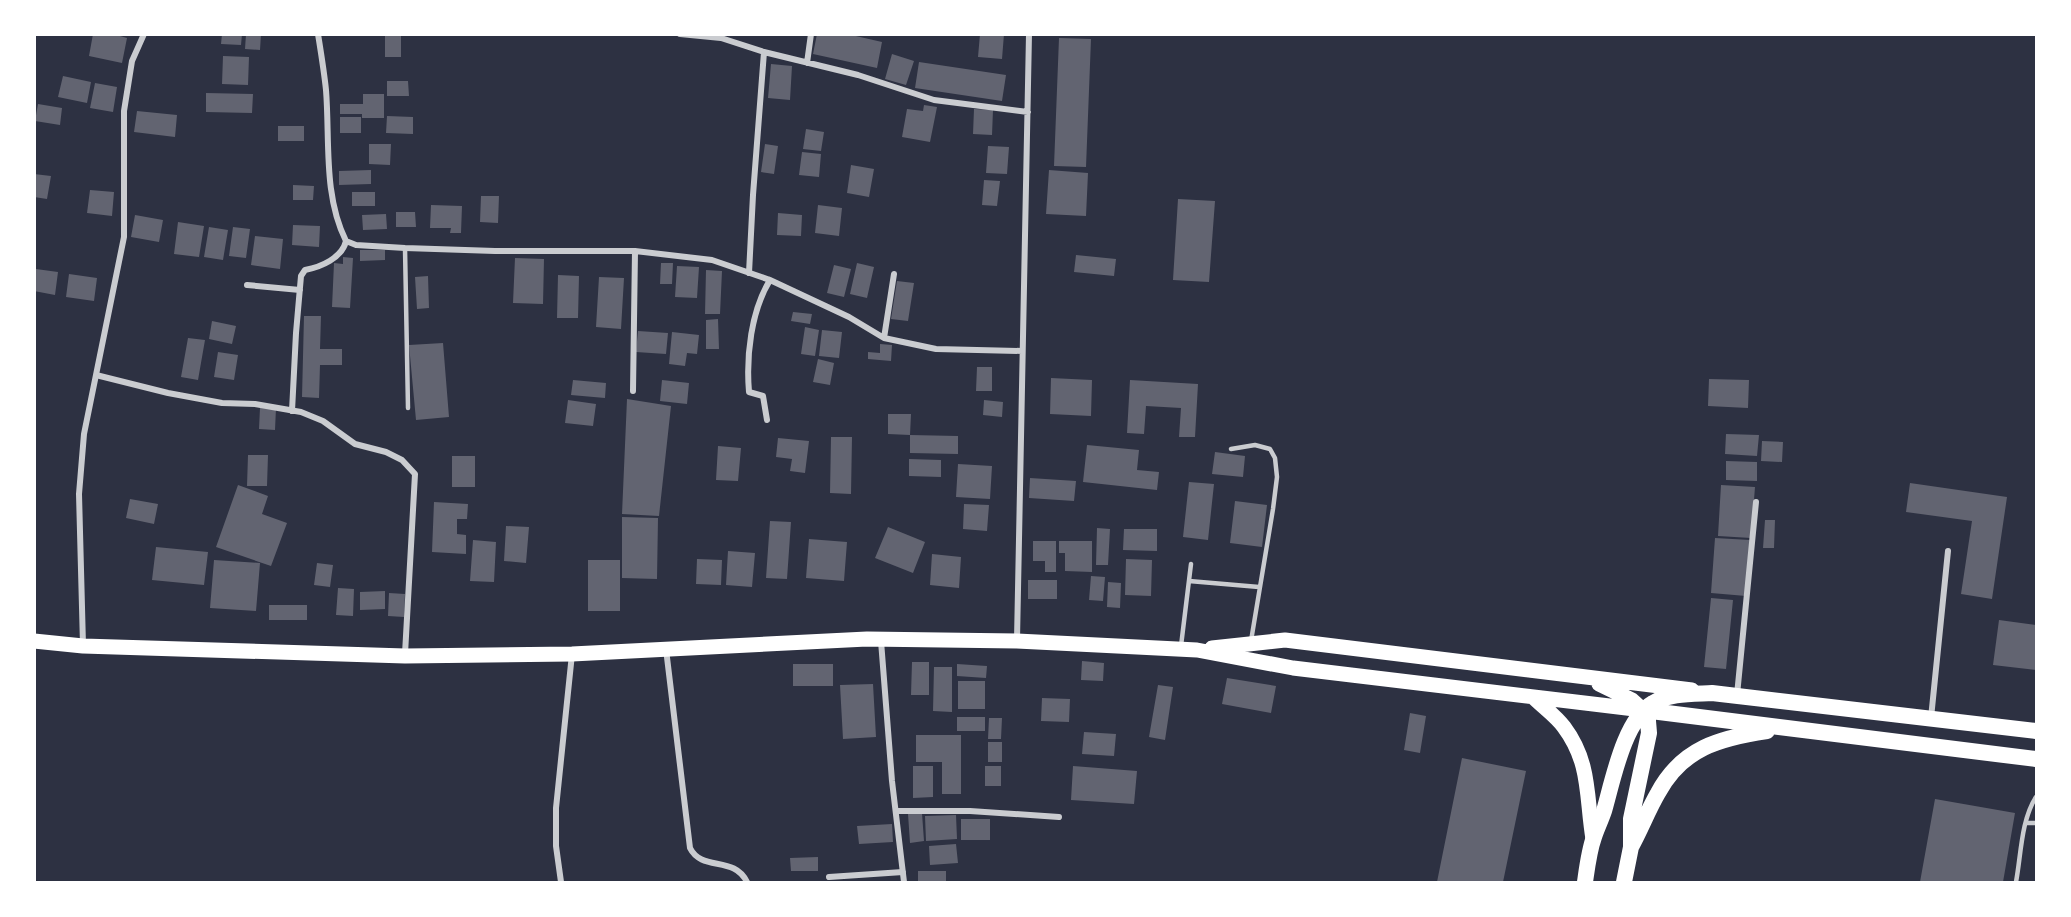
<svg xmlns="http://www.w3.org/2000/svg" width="2071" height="917" font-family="'Open Sans',sans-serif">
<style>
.building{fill:#626471}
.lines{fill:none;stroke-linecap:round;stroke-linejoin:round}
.service{stroke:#caccd0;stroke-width:4.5}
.minor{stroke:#caccd0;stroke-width:6}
.primary{stroke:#fff;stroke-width:15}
.trunk{stroke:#fff;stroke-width:16}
</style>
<rect width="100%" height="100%" fill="#2d3142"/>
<path class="building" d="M93,34H113L127,38L122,63L89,56Z
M222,34H242L241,45L221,44Z
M246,34H261L260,50L245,49Z
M385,34H401V57H385Z
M817,34H847L882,42L877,68L813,54Z
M980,34H1004L1002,59L978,57Z
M1059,38L1091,39L1086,167L1054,166Z
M892,54L914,61L906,85L885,79Z
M223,56L249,57L248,85L222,84Z
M919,62L1006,75L1002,101L915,88Z
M771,64L792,66L790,100L768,98Z
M63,76L91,82L87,103L58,97Z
M387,81H408L409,96H387Z
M95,83L117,87L113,112L90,108Z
M206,93L253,94L252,113L206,112Z
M363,94H384V118H362V114H340V104H363Z
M38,104L62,108L60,125L35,121Z
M924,105L937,107L930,142L902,137L907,109L923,111Z
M974,109L993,110L992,135L973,134Z
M137,111L177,115L175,137L134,132Z
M387,116L413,117V134L386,133Z
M340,117H361V133H340Z
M278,126H304V141H278Z
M806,129L824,132L821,151L803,149Z
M369,144H391L390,165L369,164Z
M765,144L778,146L774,174L761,172Z
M988,146L1009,147L1007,174L986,173Z
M802,152L821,154L819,177L799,175Z
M851,165L874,169L869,197L847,193Z
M371,170V184L339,185V171Z
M1049,170L1088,173L1086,216L1046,214Z
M34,174L51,176L47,199L34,197Z
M984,180L1000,181L997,206L982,205Z
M293,185L314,186L313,200H293Z
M90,190L114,192L112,216L87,213Z
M352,192H375V206H352Z
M481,196H499L498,223L480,222Z
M1178,199L1215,201L1209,282L1173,280Z
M431,205L462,206L461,233H450L451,228H430Z
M818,205L842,208L839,236L815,233Z
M396,212H415L416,227H396Z
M778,213L802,215L801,236L777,235Z
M386,214L387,229L363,230L362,215Z
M135,215L163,220L159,242L131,237Z
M178,222L204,226L199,257L174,254Z
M293,225L320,226L319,247L292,245Z
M209,227L228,230L223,260L204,257Z
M233,227L250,229L246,258L229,256Z
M255,236L283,239L280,269L251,265Z
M360,250H385V260L360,261Z
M1076,255L1116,259L1114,276L1074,272Z
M343,257L353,258L350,308L332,307L334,263L343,264Z
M515,258L544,259L543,304L513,303Z
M661,263H673L672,284H660Z
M857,263L874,267L867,298L850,294Z
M834,265L851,269L844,297L827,293Z
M677,266L699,267L697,298L675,297Z
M36,269L58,272L55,295L34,291Z
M706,270L722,271L720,314H705Z
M69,274L97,278L94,301L66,297Z
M558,275L579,276L578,318H557Z
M428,276L429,308L417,309L415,277Z
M599,277L624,278L621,329L596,327Z
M897,281L914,283L908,321L891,319Z
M793,312L812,314L810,324L791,321Z
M304,316H321L320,349H342V365H320L319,398L302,397Z
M718,319L719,349H706V320Z
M212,321L236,326L232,344L209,339Z
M805,327L819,330L815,356L801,354Z
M822,330L842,332L839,358L819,356Z
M638,331L668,333L666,354L636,352Z
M672,332L699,335L697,354L687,353L685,366L669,364Z
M188,338L205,340L198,380L181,377Z
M443,343L449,417L416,420L409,345Z
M880,344L892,345L891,361L868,359V352L880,353Z
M218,352L238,355L234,380L214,377Z
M818,359L834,363L830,385L813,382Z
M977,367H992V391H976Z
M1051,378L1092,380L1091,416L1050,414Z
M1709,379L1749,380L1748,408L1708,406Z
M573,380L606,383L605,398L571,395Z
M662,380L689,383L687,404L660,401Z
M1130,380L1198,384L1195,437H1179L1181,408L1146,406L1144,434L1127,433Z
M627,399L671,406L659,516L622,514Z
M568,400L596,404L593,426L565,423Z
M984,400L1003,402L1002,417L983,415Z
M260,408H276L275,430L259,429Z
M888,414H911L910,435L888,434Z
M1726,434L1759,435L1757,456L1725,454Z
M910,435L958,436V454L910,453Z
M831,437H852L851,494L830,493Z
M778,438L809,441L805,473L790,471L792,459L776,457Z
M1762,441L1783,442L1782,462L1761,461Z
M1087,445L1139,450L1137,470L1159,472L1157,490L1083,482Z
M718,446L741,448L738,481L716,480Z
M1215,452L1245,456L1243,477L1212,474Z
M248,455H268L267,486H247Z
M452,456H475V487H452Z
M909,459L941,460V477L909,476Z
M1726,461L1757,462V481L1726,480Z
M958,464L992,466L990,499L956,497Z
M1030,478L1076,481L1074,501L1029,498Z
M1189,482L1214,484L1208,540L1183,537Z
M1910,483L2007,497L1992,599L1961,594L1972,521L1906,512Z
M238,485L268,496L262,514L287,523L271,566L216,547Z
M1721,485L1755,487L1751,538L1718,536Z
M130,499L158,504L154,524L126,518Z
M1235,501L1267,505L1262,547L1230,543Z
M434,502L468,504L467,519H457V534L466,535V554L432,552Z
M964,504L989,505L987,531L963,529Z
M622,517L658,518L657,579L622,578Z
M1765,520H1775L1774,548H1763Z
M770,521L791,522L787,579L766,578Z
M506,526L529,527L526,563L504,561Z
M888,527L925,542L913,573L875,558Z
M1097,528L1110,529L1108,565H1096Z
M1124,529H1157V551L1123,550Z
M1715,538L1750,540L1746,596L1711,593Z
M809,539L847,542L844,581L806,578Z
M473,540L496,542L494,582L470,581Z
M1033,541H1056V572H1045V561H1033Z
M1059,541H1092V572L1065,571V553H1059Z
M156,547L208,552L204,585L152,580Z
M728,551L755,553L752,587L726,585Z
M932,554L961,557L959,588L930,585Z
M697,559L722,560L721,585L696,584Z
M1126,559L1152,560L1151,596L1125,595Z
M214,560L260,563L256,611L210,608Z
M588,560H620V611H588Z
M317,563L333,565L330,587L314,585Z
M1091,576L1105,577L1103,601L1089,600Z
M1028,580H1057V599H1028Z
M1108,582L1121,583L1120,608L1107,607Z
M338,588L354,589L353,616L336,615Z
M385,591V609L360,610V592Z
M389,593L405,594L404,617L388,616Z
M1711,598L1733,600L1726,669L1704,667Z
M269,605H307V620H269Z
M1999,620L2036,625V670L1993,665Z
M1082,661L1104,663L1103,681L1081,680Z
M912,662H929V695H911Z
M793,664H833V686H793Z
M957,664L987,666L986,678L957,676Z
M934,667H952V712L933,711Z
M1227,678L1276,686L1271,713L1222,704Z
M958,681H985V709H958Z
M873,684L876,737L843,739L840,685Z
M1158,685L1173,687L1165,740L1149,737Z
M1042,698L1070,699L1069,722L1041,721Z
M1410,713L1426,716L1420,753L1404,750Z
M957,717H985V731H957Z
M989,718H1002L1001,739H988Z
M1084,732L1116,734L1114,756L1082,754Z
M916,735H961V794H942V762H916Z
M988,742H1002V762H988Z
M1462,758L1526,771L1503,882H1437Z
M913,766H933V797L913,798Z
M985,766H1001V786H985Z
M1073,766L1137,771L1134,804L1071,800Z
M1935,799L2015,813L2003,882H1920Z
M922,813L924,841L910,843L908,814Z
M956,815L957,839L926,841L925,816Z
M961,819H990V840H961Z
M892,824L893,842L859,844L857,826Z
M956,844L958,863L930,865L929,846Z
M818,857V871H791L790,858Z
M918,871H946V882H918Z"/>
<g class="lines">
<path class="service" d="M405,248L408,408
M1231,449L1255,445L1270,449L1275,458L1277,477L1273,509L1251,641
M1189,581L1259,587
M1181,646L1191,564
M2027,823H2036
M2016,882C2021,856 2021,820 2036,797"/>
<path class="minor" d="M318,34C321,53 324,71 326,90C330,140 323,195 346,241L356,245L405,248L495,251H635L712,260L770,280L849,317L884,338L936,349L1022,351
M680,34L721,38L764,52L858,75L934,100L1028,112
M807,63L811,34
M749,273L753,195L764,52
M247,285L300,290
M884,338L894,274
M96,375L168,393L222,403L255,404L301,412L323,421L355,444L386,452L402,460L415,474L405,654
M633,391L635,251
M292,411L296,333L301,276L305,270C321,267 342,258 346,241
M767,420L763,396L749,392C746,356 751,311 770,280
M1017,640L1029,34
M881,641L892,781L904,882
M83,645L79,494L84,434L124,237V111L132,61L144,34
M666,649L690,848C702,872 734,855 747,882
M1737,695L1756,502
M1931,718L1948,551
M896,811H970L1059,817
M829,877L903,872
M561,882L556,846V808L572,654"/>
<path class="primary" d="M34,641L83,646L405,656L572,654L867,639L1017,641L1197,650L1293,668L1643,710
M1212,648L1285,640L1692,690
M1599,684L1632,700L1643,710
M1533,697C1543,707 1556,716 1564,727C1591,763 1586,797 1593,839"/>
<path class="trunk" d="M1643,710L2036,759
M1631,847C1641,829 1648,810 1658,793C1682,748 1720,738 1767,731
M1585,882C1587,868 1589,851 1594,837C1597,828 1601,820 1604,811C1613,780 1624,720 1653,703C1669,693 1693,694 1712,693L2036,731
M1624,882L1631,847V819L1649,733L1648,721L1643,710"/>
</g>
<rect width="2071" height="917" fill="none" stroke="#ffffff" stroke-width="72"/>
</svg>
